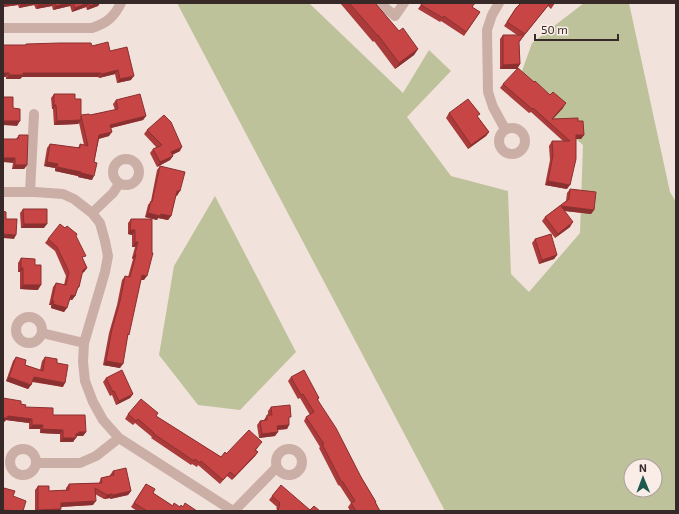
<svg xmlns="http://www.w3.org/2000/svg" width="679" height="514" font-family="'Exo 2',sans-serif">
<style>
.green{fill:#bec29b;fill-rule:evenodd}
.lines{fill:none;stroke-linecap:round;stroke-linejoin:round}
.minor{stroke:#cbafa7;stroke-width:10}
.wall{fill:#ab3b3b}
.shaded-wall{fill:#8b3030}
.building{fill:#c74545;stroke:#8b3030}
</style>
<rect width="100%" height="100%" fill="#f2e2dc"/>
<path class="green" d="M177,3H309L403,93L429,50L451,71L407,117L451,176L508,191L511,274L529,292L580,233L583,145L554,120L522,71L532,43L584,3H629L670,192L676,202V511H445ZM631,466H655V490H631Z
M215,196L296,352L240,410L198,405L159,355L174,266Z"/>
<g class="lines">
<path class="minor" d="M380,3L395,16L404,3
M499,3L492,15L487,30L488,92L493,107L505,129
M3,28H92C107,23 114,17 121,3
M499 141a13 13 0 1 1 26 0a13 13 0 1 1-26 0Z
M113 172a13 13 0 1 1 26 0a13 13 0 1 1-26 0Z
M119,184L113,193L92,213L100,223L105,241L108,256L105,272L84,343L83,362L85,381L93,402L103,420L119,438L233,511
M3,192H35L63,194L74,199L92,213
M30,192L34,114
M16 330a13 13 0 1 1 26 0a13 13 0 1 1-26 0Z
M42,333L84,343
M276 462a13 13 0 1 1 26 0a13 13 0 1 1-26 0Z
M10 462a13 13 0 1 1 26 0a13 13 0 1 1-26 0Z
M36,463H80L96,456L119,438
M234,511L276,468"/>
</g>
<path class="wall" d="M3,3H100L98,6L87,10L86,7L72,12L70,6L53,10L52,6L36,9L34,5L19,8L18,5L3,7Z
M340,3H375L399,31L418,49L414,55L395,69L374,41L373,42Z
M422,3L459,4L472,7L480,12L464,36L441,21L440,22L418,9Z
M521,3H555L551,9L548,6L519,42L520,64L517,69H500V39L503,35H517L504,26L516,8Z
M26,44L92,46L110,51L131,80L117,83L115,74L99,78L98,77H22L20,79H6V77Z
M534,82L563,108L553,119L578,121L584,135L581,139H576L567,189L545,185L550,160L549,146L552,141H563L531,112L529,113L500,88L503,84Z
M54,94L75,99L81,115H90L115,110L113,104L116,100L146,116L143,120L111,128L109,136L99,139L94,162L92,180L78,177V176L55,171V168L44,166L47,148L50,144L78,148L80,144L84,145L79,123L78,124L54,125L53,109H52L51,98Z
M449,113L478,117L489,132L486,136L468,149L446,118Z
M147,130L180,151L172,155L173,156L170,160L157,167L150,153L153,149L157,148L144,134Z
M19,135L27,165L24,169H12L13,163L16,139Z
M160,166L177,196L176,195L171,216L168,220L158,218L157,220L145,217L148,205L151,201L157,170Z
M570,189L594,210L591,214L564,211L570,227L555,238L542,221L545,217L566,201L567,193Z
M23,209L44,228H21L20,213Z
M131,219H152L144,280H141L120,368L103,365L109,333L117,305L122,280L125,276L128,277L133,259L132,258L135,247H132V235L128,234V223Z
M65,228L76,236L83,259L87,268L84,272L82,273L79,287L77,290L75,296L72,300L70,299L64,312L51,308V305H49L53,287L56,283L64,285L66,276L55,251L45,243L48,239Z
M535,239L557,255L554,259L539,264L532,243Z
M21,258L35,265L38,290L20,289V272H18V263Z
M16,357L25,365L40,370L42,361L45,357L57,363L63,387L32,382L31,385L28,389L6,381L13,361Z
M291,377L319,398L318,400L361,477L376,502V503L380,511H350L348,507L351,503L340,486L338,485L319,448L320,447L304,421L306,417L310,415L300,398L298,399L288,381Z
M106,378L133,394L130,398L116,405L112,395L110,396L103,382Z
M3,398L21,404L25,407L53,415L86,432L83,436H77L73,442H60V434L40,433V429H29V423L6,420L4,422H3Z
M271,407L289,420V425L287,429L278,430L275,436L259,438L257,425L260,421L264,420L267,415H268V411Z
M128,414L156,416L221,457L226,454L259,446L256,450L258,452L255,456L232,480L227,476L220,484L198,465L197,467L192,464L191,465L151,438L152,437L135,423L133,425L125,419Z
M113,471L131,491L128,495L110,499V498L104,499L95,494L93,505L61,507V509L59,511H35V490L38,486L49,491L66,490V488L69,484L99,483L101,478L110,476V475Z
M146,484L153,493L173,506L180,507H183L197,511H137L131,507Z
M272,496L310,510L320,511H276L277,509L276,508L277,507L269,500Z"/>
<path class="shaded-wall" d="M6,3H20L18,5L3,7Z
M22,3H36L34,5L19,8Z
M50,3H54L52,6L36,9L39,5Z
M69,3H72L70,6L53,10L56,6Z
M89,3L86,7L72,12L75,8Z
M98,3H100L98,6L87,10L90,6Z
M418,49L414,55L395,69L399,63Z
M520,64L517,69H500L503,65Z
M118,70L115,74L99,78L102,74Z
M3,73H9L6,77H3Z
M23,73H101L98,77H22L20,79H6L9,75Z
M134,76L131,80L117,83L120,79Z
M566,103L563,108L549,123L552,119Z
M54,105H56L53,109H52Z
M146,116L143,120L107,129L110,125Z
M81,120L78,124L54,125L57,121Z
M3,121H20L17,126L3,125Z
M112,132L109,136L97,139L99,135Z
M489,132L486,136L468,149L471,145Z
M576,135H584L581,139H573Z
M182,147L180,151L168,157L171,152Z
M173,156L170,160L157,167L160,162Z
M3,158H15L13,163L3,162Z
M47,162L58,164L55,168L44,166Z
M15,165H27L24,169H12Z
M57,167L81,172L78,176L55,171Z
M81,173L94,176L92,180L78,177Z
M548,181L570,185L567,189L545,185Z
M177,191H180L177,196L174,195Z
M561,206L594,210L591,214L558,210Z
M148,213L161,214L171,216L168,220L158,218L157,220L145,217Z
M573,222L570,227L555,238L558,234Z
M24,224H47L44,228H21Z
M130,230H135L132,235L128,234Z
M3,234L16,235L14,239L3,238Z
M135,242H138L135,247H132Z
M135,254L136,255L133,259L132,258Z
M557,255L554,259L539,264L542,260Z
M21,268H23L20,272H18Z
M87,268L84,272L80,274L83,270Z
M142,275L147,276L144,280L139,279Z
M23,285H41L38,290L20,289Z
M71,295L75,296L72,300L68,299Z
M52,301H54L51,305H49Z
M53,304L67,308L64,312L51,308Z
M106,361L123,364L120,368L103,365Z
M9,377L31,385L28,389L6,381Z
M34,377L65,383L63,387L31,381Z
M133,394L130,398L116,405L119,401Z
M8,416L32,419L29,423L6,420L4,422H3V418Z
M32,425H43L40,429H29Z
M289,425L287,429L274,430L277,426Z
M42,429L63,430L60,434L40,433Z
M79,432H86L83,436H77L73,442H60L63,438L76,434Z
M278,432L275,436L259,438L262,434Z
M258,452L255,456L232,480L235,476Z
M131,491L128,495L110,499L113,495Z
M112,494L110,498L104,499L107,495Z
M96,501L93,505L58,507L61,503Z
M61,509L59,511H37L38,510Z"/>
<path class="building" d="M38,3H50L39,5Z
M55,3H69L56,6Z
M73,3H88L75,8Z
M89,3H98L90,6Z
M349,3H375L399,31L403,28L418,49L399,63L378,35V36Z
M422,3H458L459,4V3H475L472,7L480,12L466,32L444,16L443,18L421,5Z
M521,3H550L525,34L507,22L516,8Z
M503,35H524L519,42L520,64L503,65Z
M108,42L110,51L127,47L134,76L120,79L118,70L102,74L101,73H23V75H9V73H3V45H26V44L60,43H91L92,46Z
M518,68L534,82L535,81L550,95L553,92L566,103L552,119L578,118V121H583L584,135H576V159L570,185L548,181L553,155L552,141H570L533,108L532,109L503,84Z
M54,94H75V99H81V115L89,114L90,115L118,109L116,100L140,94L146,116L110,125L112,132L99,135L94,162L97,163L94,176L81,173V172L57,167L58,164L47,162L50,144L80,148V144L88,146L81,116V120L57,121L56,105H54Z
M3,97H13V108L20,109V121H3Z
M468,99L480,114L477,116L489,132L471,145L449,113Z
M164,115L171,122L182,147L171,152L173,156L160,162L153,149L162,145L147,130Z
M19,135H28L27,165H15V158H3V139H18Z
M160,166L185,172L180,191H177L171,216L161,214L160,216L148,213L151,201L152,202Z
M570,189L596,192L594,210L561,206L573,222L558,234L545,217L569,199Z
M23,209H47V224H24Z
M3,211L6,212V219H17L16,235L3,234Z
M131,219H152V253H153L147,276L142,275L129,335L128,334L123,364L106,361L112,329L120,301L125,276L130,277L136,255L135,254L138,242H135V230H130Z
M60,224L65,228L67,226L77,234L76,236L86,256L82,257L87,268L83,270L79,287H78L75,296L71,295L67,308L53,304L54,301H52L56,283L66,285L69,272L57,247L48,239Z
M551,234L557,255L542,260L535,239Z
M21,258L35,259V265H41V285H23V268H21Z
M16,357L26,360L25,365L43,371L45,357L57,359V363L68,365L65,383L34,377L31,385L9,377Z
M122,370L133,394L119,401L114,391L113,392L106,378Z
M304,370L319,398L317,399L336,428L361,477L376,502H375L380,511H356L351,503L355,501L343,482L341,481L322,444H324L306,417L314,412L303,394L301,395L291,377Z
M3,398L21,401V404L26,405L25,407L53,408V415H85L86,432H79V433L76,434V438H63V430L42,429L43,425H32V419L8,416L7,418H3Z
M141,399L158,413L156,416L221,457L225,452L226,454L249,430L262,442L255,450L258,452L235,476L230,472L223,480L201,461L200,463L195,459L194,461L154,434V433L138,419L136,421L128,414Z
M290,405L291,417H289V425L277,426L278,432L262,434L260,421L267,420V415H272L271,407Z
M126,468L131,491L113,495L112,494L107,495L95,488L96,501L61,503V509L38,510V486H49V491L69,490V484L102,483L101,478L114,475L113,471Z
M146,484L155,489L153,493L173,506L174,503L180,507L181,505L183,507L185,503L197,511H147L134,503Z
M281,485L310,510L314,506L320,511H280L278,509L280,505L279,504L280,503L272,496Z
M4,488L15,491L13,496L26,501L23,511L3,510V492Z"/>
<rect width="679" height="514" fill="none" stroke="#372928" stroke-width="8"/>
<g transform="translate(643 478) rotate(359)"><circle r="19" fill="#faede8" stroke="#ac9f9b"/>
<path d="M0-3L7 15L0 10L-7 15Z" fill="#1d594f"/>
<text y="-6" font-size="11" font-weight="bold" text-anchor="middle" fill="#372928">N</text>
</g>
<path d="M535 34v6h83v-6" fill="none" stroke="#372928" stroke-width="2"/>
<text x="541" y="34" font-size="12" fill="#372928" stroke="#faede8" stroke-width="3" paint-order="stroke">50 m</text>
</svg>
